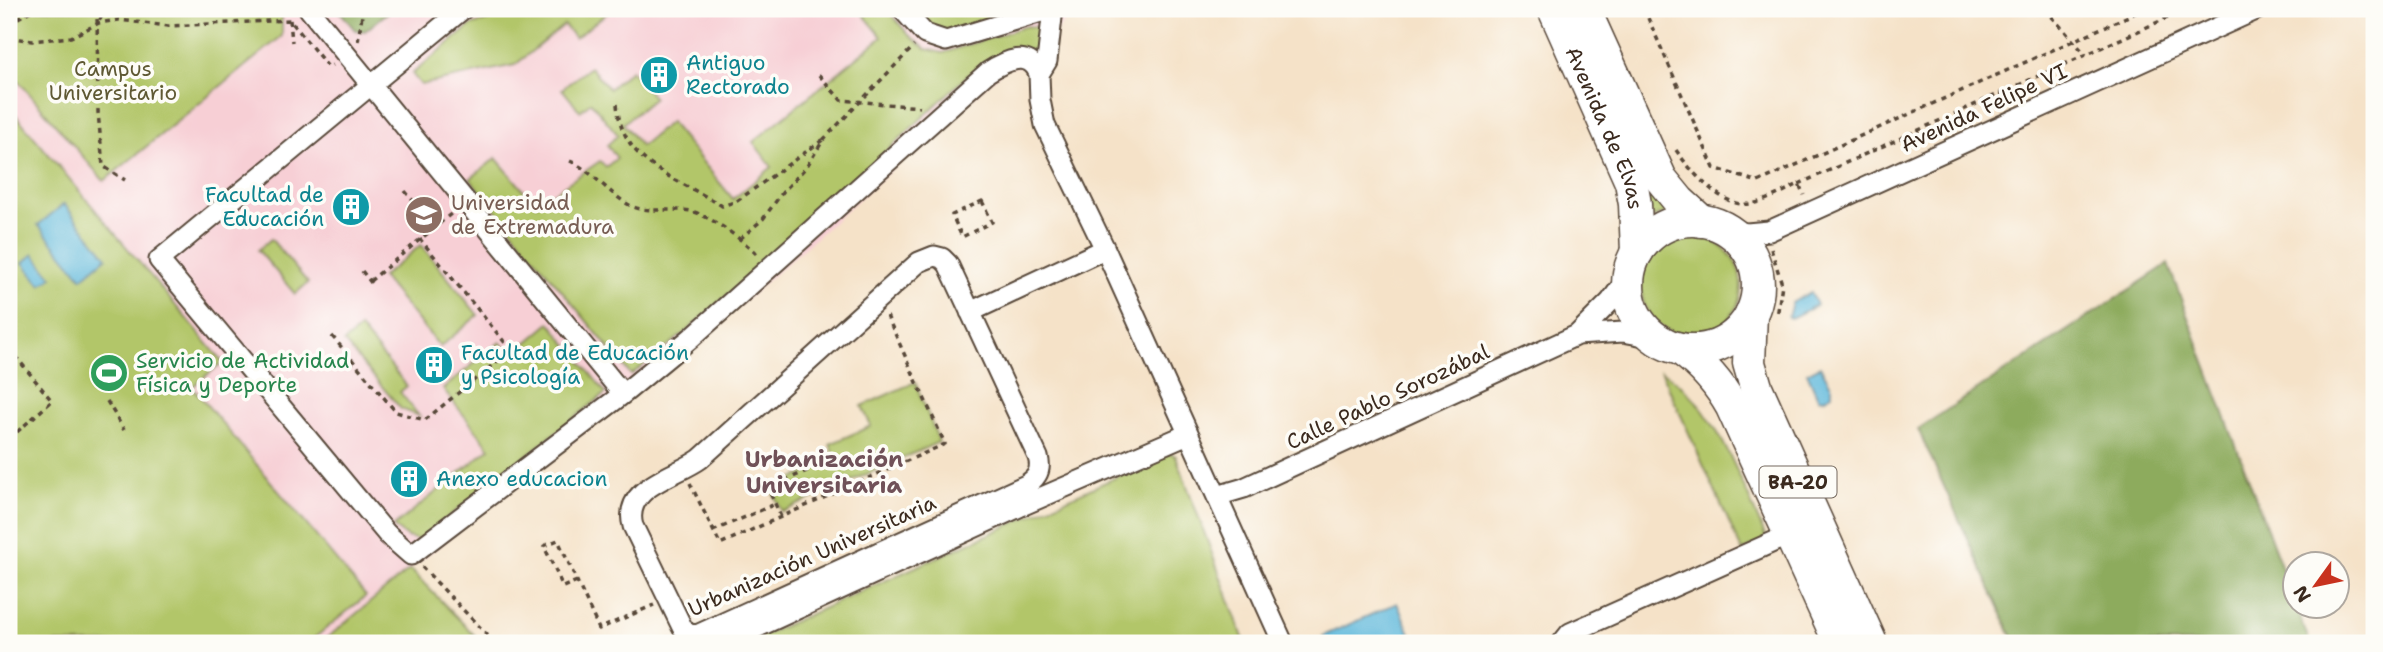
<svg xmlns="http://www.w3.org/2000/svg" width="2383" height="652" font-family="'Shantell Sans',sans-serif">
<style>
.built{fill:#f7cfd5}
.green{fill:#b2c669;stroke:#767844;stroke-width:2}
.forest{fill:#8dab5d;stroke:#646a3e;stroke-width:2}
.water{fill:#5db8db;stroke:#4c717c;stroke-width:2}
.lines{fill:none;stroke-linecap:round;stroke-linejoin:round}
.minor-casing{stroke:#574638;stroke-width:23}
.trunk-casing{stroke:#574638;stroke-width:35}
.path{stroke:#574638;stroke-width:3.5;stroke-dasharray:5 5;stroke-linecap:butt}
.minor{stroke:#fff;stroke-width:19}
.trunk{stroke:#fff;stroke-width:32}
.labels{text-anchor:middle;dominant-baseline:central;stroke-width:7;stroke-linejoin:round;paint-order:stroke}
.shield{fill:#fdfcf7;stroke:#75695f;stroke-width:2}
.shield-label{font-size:19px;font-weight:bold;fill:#3b2a1e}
.culture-label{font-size:21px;fill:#0d838f;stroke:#fdfcf7;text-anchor:start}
.park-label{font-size:21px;fill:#5f5934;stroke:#fdfcf7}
.street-label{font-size:21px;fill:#3b2a1e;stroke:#fdfcf7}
.education-label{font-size:21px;fill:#785e54;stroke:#fdfcf7;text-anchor:start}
.leisure-label{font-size:21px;fill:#27864d;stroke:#fdfcf7;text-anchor:start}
.neighbourhood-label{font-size:23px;font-weight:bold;fill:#705158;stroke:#fdfcf7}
</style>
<rect width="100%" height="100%" fill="#fdfcf7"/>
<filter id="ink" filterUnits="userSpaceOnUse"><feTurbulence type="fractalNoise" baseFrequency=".0143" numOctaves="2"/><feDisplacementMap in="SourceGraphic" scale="14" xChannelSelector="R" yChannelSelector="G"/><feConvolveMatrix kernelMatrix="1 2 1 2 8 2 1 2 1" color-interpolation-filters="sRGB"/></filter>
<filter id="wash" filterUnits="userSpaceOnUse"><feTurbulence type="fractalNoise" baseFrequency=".00686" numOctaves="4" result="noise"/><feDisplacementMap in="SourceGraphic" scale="28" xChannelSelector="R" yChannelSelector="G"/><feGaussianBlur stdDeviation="1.57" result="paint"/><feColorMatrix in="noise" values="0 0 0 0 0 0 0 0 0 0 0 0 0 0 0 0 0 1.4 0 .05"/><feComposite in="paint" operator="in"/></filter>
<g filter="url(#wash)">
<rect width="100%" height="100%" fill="#f5e2c8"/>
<path class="built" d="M9,9H1075L1027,66L1007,67L691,349L410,569L321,643H9Z"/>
<path class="green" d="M9,9H282V36L104,181L9,70Z
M512,9H612L575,38L564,25L515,65L421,85L412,74L470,26L506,14Z
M859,9H887L908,34L926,49L943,53L1026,26L1037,27L1042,38L1038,47L1027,52L1013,50L969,74L827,207L687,331L631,375L470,179L496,158L536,205L600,161L606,167L617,158L607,145L618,135L591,102L580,111L562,89L590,67L609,89L631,70L654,98L623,124L641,146L670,122L733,199L772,167L753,142L882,37Z
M912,9H1031L949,35L928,28Z
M9,107L223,362L192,387L366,596L308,643H9Z
M1638,157L1655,192L1668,212L1648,219Z
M1641 286a50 50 0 1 1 100 0a50 50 0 1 1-100 0Z
M271,239L308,283L295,294L258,250Z
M421,245L478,315L440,347L382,277Z
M550,323L606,393L419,540L407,537L393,527L490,448L443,389L500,342L512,355Z
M360,328L407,386L400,392L419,416L401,409L344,342Z
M1661,371C1716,402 1742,485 1767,540L1742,551Z
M915,382L939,442L782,512L771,488L836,460L830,444L871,426L862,406Z
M1170,453L1176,456L1245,643H746Z
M410,569L482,643H321Z"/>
<path class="forest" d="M338,9H392L365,31L355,30Z
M2168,264L2310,643H2015L1918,429Z"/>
<path class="water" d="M64,204L107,257L82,278L38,225Z
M34,254L52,277L41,285L23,263Z
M1811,292L1817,305L1791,318L1788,317L1792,303Z
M1820,366L1832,387V394L1823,399L1818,398L1807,373Z
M1397,603L1412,638L1401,643H1326L1323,636Z"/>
</g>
<g filter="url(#ink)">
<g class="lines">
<defs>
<path id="minor" d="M309,9L623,394
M463,9L159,260L387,534L411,555L623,394L691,338L988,72C1005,61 1029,49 1039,74
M902,9L925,34L946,41L1051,9
M1053,9L1047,61L1039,74L1040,100L1045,125L1105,249L1283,643
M1727,230L1747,233L1769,231L2258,9
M934,256L942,258L948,264L1038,457C1042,470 1037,478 1026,485L697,635L687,633L682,627L633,526C622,487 675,477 700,459L919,262Z
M970,312L1105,249
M1577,335L1623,332L1655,338
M1217,496L1244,488L1577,335L1610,302L1629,276
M723,643L1019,507L1188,434
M1562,643L1570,633L1791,534"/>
<g id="trunk">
<path id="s1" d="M1554,9L1631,182L1635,204L1637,252"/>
<path d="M1584,9L1661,179L1679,201L1701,221"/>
<circle cx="1693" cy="285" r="65"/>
<path d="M1751,314L1749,363L1756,387L1871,643"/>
<path d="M1682,350C1704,366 1719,383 1732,407L1840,643"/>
</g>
</defs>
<use href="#minor" class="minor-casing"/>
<use href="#trunk" class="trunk-casing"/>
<path class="path" d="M97,9L98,112L103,166L125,180
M1644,9L1714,168L1758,182L2144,9
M2045,9L2086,55
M100,20L104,9
M290,20L292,42
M9,23L34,9
M9,37L32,41L71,37L99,23L119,20L168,26L290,20L328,67L332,65
M358,41L363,9
M819,75L841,100L920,107
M617,104C622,166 677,177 722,206L737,201L824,139
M1676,150C1690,170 1716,201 1742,204C1760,206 1783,191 1799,184L1804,195
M570,161C591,170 609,194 631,206C645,213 674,208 691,211C708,215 747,242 758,256
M1799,184L2187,9
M405,191L435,227
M982,201L992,222L962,237L952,215Z
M740,239L763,219L782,193L807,166L824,139L914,46
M1771,249L1782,284L1777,317
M362,271L372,284
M370,281L452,213
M332,336L396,412L425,420L511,350L420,239
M9,348L52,401L9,439
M107,401L124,430
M690,483L720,544L945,444L887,316
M781,517L768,488L829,461L826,453
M713,531L775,504
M422,567L495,643
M577,581L563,587L544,546L558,540L599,629L654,605"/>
<use href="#minor" class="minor"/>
<use href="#trunk" class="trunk"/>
</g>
</g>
<defs>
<symbol id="building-disc" viewBox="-11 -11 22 22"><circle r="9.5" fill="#0f9aa8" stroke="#fdfcf7"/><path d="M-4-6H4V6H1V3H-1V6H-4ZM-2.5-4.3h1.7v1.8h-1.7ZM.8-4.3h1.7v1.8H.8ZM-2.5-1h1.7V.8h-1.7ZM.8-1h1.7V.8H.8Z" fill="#fff"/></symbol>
<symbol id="university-disc" viewBox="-11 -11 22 22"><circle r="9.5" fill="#8d6e63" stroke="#fdfcf7"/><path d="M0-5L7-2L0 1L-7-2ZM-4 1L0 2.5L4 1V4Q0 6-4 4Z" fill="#fff"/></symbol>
<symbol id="stadium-disc" viewBox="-11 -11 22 22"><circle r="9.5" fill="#2e9e5b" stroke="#fdfcf7"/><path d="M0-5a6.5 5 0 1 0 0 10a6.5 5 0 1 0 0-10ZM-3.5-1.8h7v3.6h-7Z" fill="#fff"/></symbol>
</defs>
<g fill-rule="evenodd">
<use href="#building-disc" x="637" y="53" width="44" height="44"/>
<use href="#building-disc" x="329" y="185" width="44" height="44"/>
<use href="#university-disc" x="402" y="193" width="44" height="44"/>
<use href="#building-disc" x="412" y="343" width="44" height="44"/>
<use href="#stadium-disc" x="87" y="351" width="44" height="44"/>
<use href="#building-disc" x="387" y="457" width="44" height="44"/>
</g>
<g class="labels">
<rect class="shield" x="1759.5" y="466.5" width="77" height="31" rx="5"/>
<g class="shield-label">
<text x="1798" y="482">BA-20</text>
</g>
<g class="culture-label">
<text x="686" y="63">Antiguo<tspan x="686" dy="24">Rectorado</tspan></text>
<text x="324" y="195" text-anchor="end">Facultad de<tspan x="324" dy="24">Educación</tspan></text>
<text x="461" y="353">Facultad de Educación<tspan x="461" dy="24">y Psicología</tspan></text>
<text x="436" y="479">Anexo educacion</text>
</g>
<g class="park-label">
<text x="113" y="69">Campus<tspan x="113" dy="24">Universitario</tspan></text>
</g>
<g class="street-label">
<text transform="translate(1984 108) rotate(-25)">Avenida Felipe VI</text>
<text stroke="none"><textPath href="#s1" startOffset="130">Avenida de Elvas</textPath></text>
<text transform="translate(1388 397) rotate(-25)">Calle Pablo Sorozábal</text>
<text transform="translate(812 556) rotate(-24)">Urbanización Universitaria</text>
</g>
<g class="education-label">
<text x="451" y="203">Universidad<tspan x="451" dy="24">de Extremadura</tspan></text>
</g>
<g class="leisure-label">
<text x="136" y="361">Servicio de Actividad<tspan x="136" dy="24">Física y Deporte</tspan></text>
</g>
<g class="neighbourhood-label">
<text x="824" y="459">Urbanización<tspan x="824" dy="26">Universitaria</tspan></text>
</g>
</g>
<rect width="2383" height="652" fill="none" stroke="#fdfcf7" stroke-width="35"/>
<g transform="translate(2316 585) rotate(237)"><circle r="33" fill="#fdfcf7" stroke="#afa8a0" stroke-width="2"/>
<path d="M0-5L12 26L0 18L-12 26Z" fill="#c8321e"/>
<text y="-10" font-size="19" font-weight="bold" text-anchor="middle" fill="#3b2a1e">N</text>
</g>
</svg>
